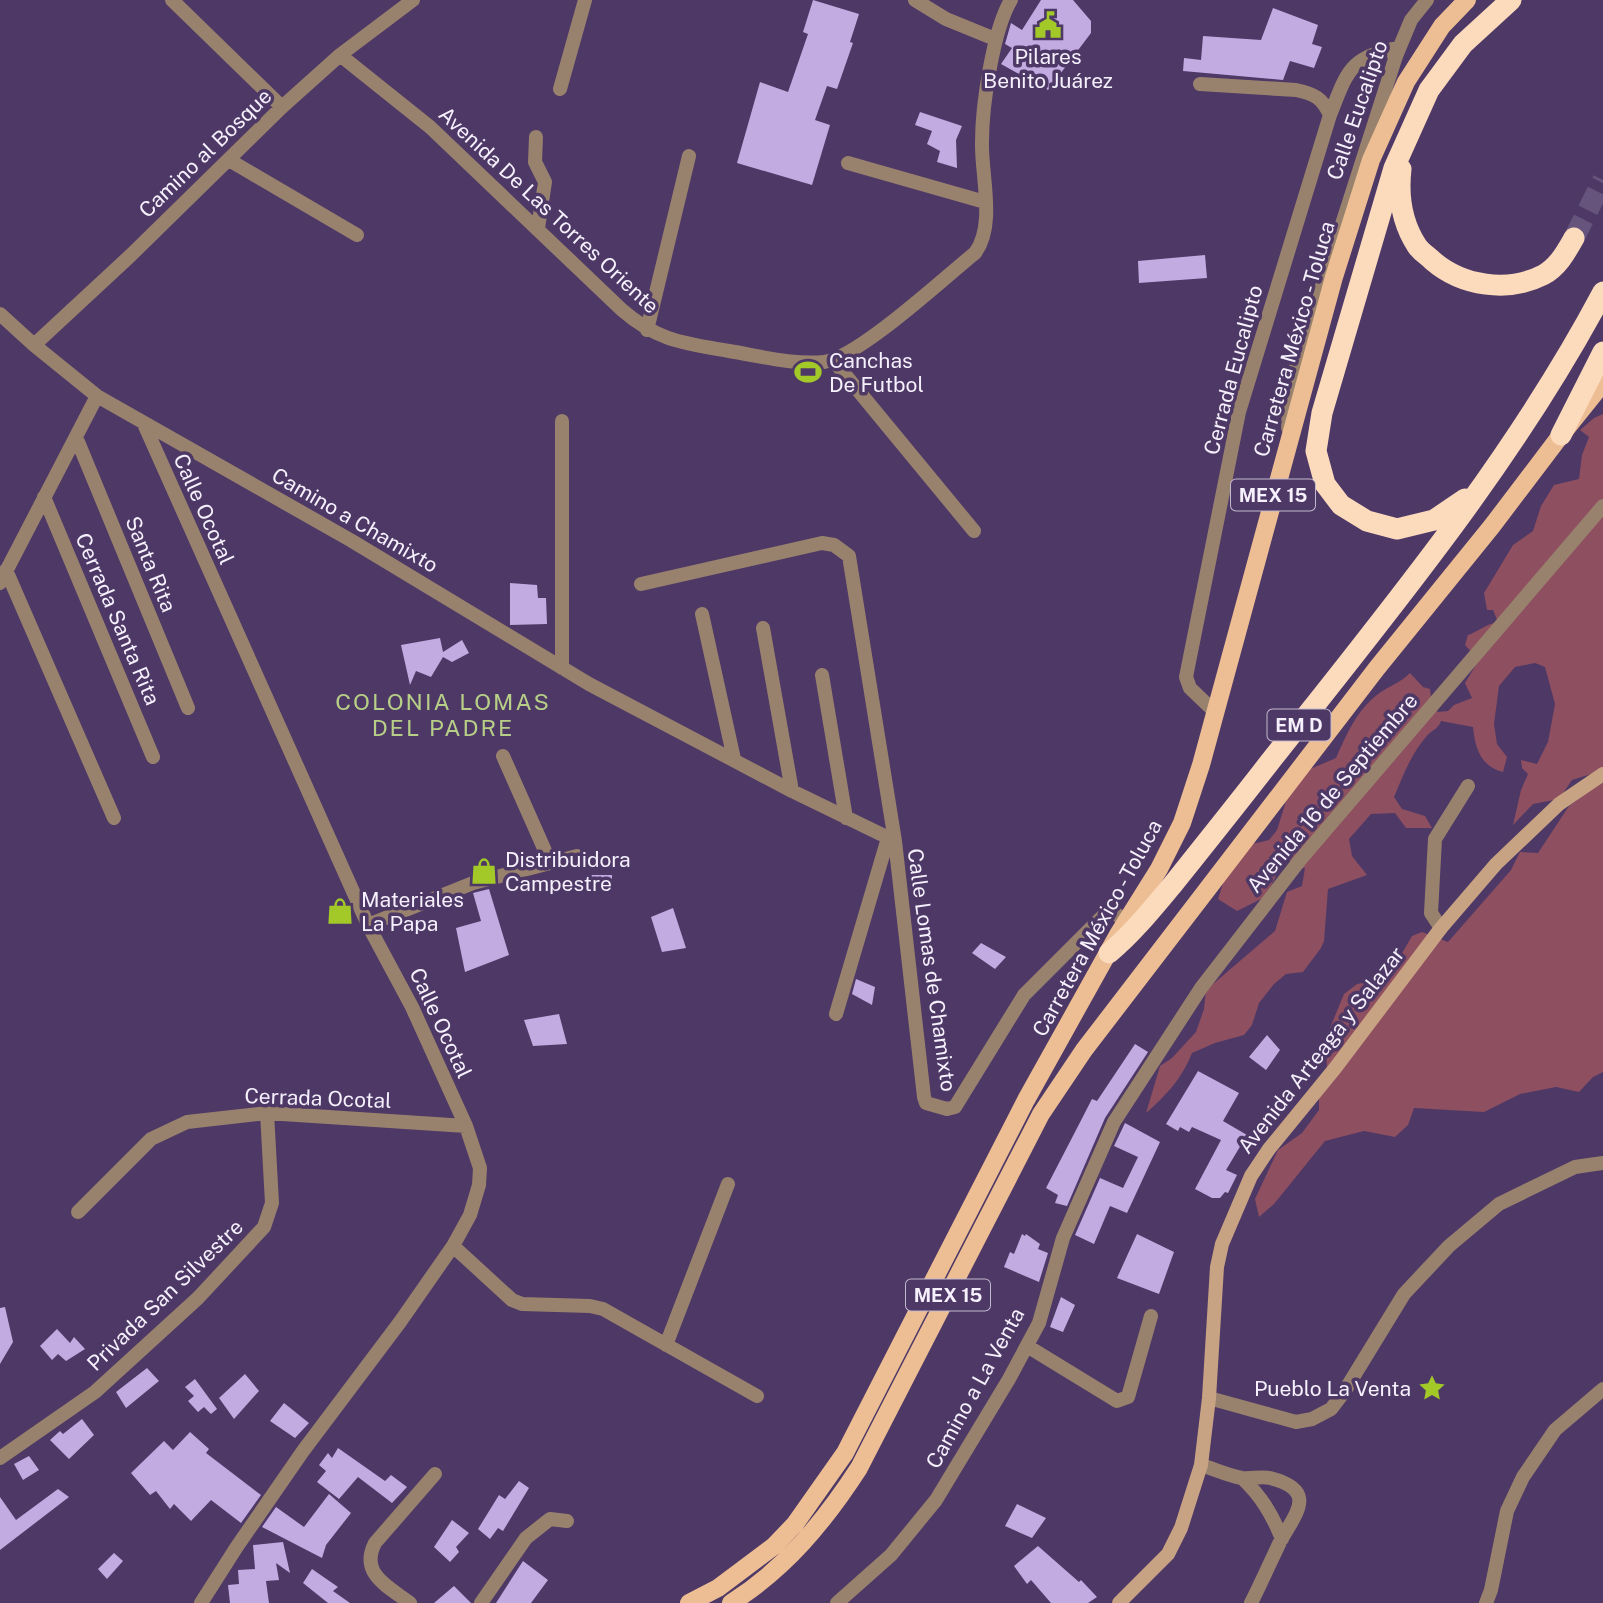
<svg xmlns="http://www.w3.org/2000/svg" width="1603" height="1603" font-family="'Public Sans',sans-serif">
<style>
.green{fill:#8e4f60}
.building{fill:#c1abe1}
.lines{fill:none;stroke-linecap:round;stroke-linejoin:round}
.highway-tunnel{stroke:#66547c;stroke-width:21;stroke-dasharray:21 10;stroke-linecap:butt}
.street{stroke:#99826d;stroke-width:14}
.secondary{stroke:#c8a383;stroke-width:14}
.primary{stroke:#edbd93;stroke-width:18}
.highway{stroke:#fcdabc;stroke-width:21}
.labels{text-anchor:middle;dominant-baseline:central;stroke-width:7;stroke-linejoin:round;paint-order:stroke}
.shield{fill:#4d3866;stroke:#c3b9cf;stroke-width:2}
.shield-label{font-size:19px;font-weight:bold;fill:#f5f0fc}
.poi-label{font-size:21px;fill:#f5f0fc;stroke:#4d3866;text-anchor:start}
.street-label{font-size:21px;fill:#f5f0fc;stroke:#4d3866}
.neighbourhood-label{font-size:23px;letter-spacing:2px;fill:#b7cf86;stroke:#4d3866}
</style>
<rect width="100%" height="100%" fill="#4d3866"/>
<path class="green" d="M1603,414V774L1601,771L1572,780L1559,799L1533,804L1513,825L1521,790L1528,774L1522,768L1521,760L1537,764L1548,742L1555,704L1545,667L1535,663L1515,667L1499,686L1494,724L1497,744L1507,757L1503,772C1481,767 1475,748 1473,727L1441,721C1438,730 1431,730 1426,737C1411,754 1403,776 1394,797L1402,809L1425,816L1432,828H1406L1395,813L1371,814L1349,839L1352,856L1367,875L1328,889L1324,941L1321,948L1303,972L1286,974L1274,984L1259,1003L1252,1025L1244,1035L1215,1043L1192,1053C1183,1077 1166,1096 1146,1113L1160,1066L1172,1058L1196,1032L1204,1009L1206,990L1275,931L1287,892L1302,886L1305,868L1294,869L1287,855L1265,897L1237,911L1218,899L1231,858L1244,846L1269,840L1277,830L1292,782L1308,770L1336,758C1347,734 1356,711 1378,694C1389,686 1400,683 1410,673L1423,687L1430,689L1431,697L1428,704L1438,712L1448,711L1454,705L1472,698L1465,683L1479,660L1465,645L1468,635C1479,631 1486,624 1498,622L1493,610H1487L1484,593L1513,545L1533,531L1541,506L1554,485L1579,479L1582,455L1589,437L1580,430L1594,418Z
M1603,781V1072L1593,1077L1579,1092L1556,1087L1520,1094L1484,1112L1414,1108L1408,1125L1395,1137L1364,1131L1325,1141L1274,1204L1259,1217L1255,1199L1278,1150L1302,1133L1319,1110V1088L1327,1068L1325,1040L1344,994L1357,984L1387,979L1412,936L1422,932L1448,942L1511,870L1520,852L1538,853L1569,806Z"/>
<path class="building" d="M813,0L859,14L850,42L853,43L837,89L827,86L815,120L830,125L812,185L737,163L760,82L788,92L808,34L803,32Z
M1041,0H1073L1091,21V33L1048,90L1001,64L1012,48L1005,44L1011,23L1022,30Z
M1273,8L1318,25L1312,44L1322,47L1314,68L1290,61L1283,80L1183,71L1184,58L1201,60L1203,36L1261,40Z
M920,112L962,126L956,140L957,168L937,162L940,151L927,144L932,131L915,125Z
M1205,255L1207,278L1139,283L1138,261Z
M510,583L537,585L538,598H546L547,624L510,625Z
M440,638L443,652L462,640L469,653L452,662L443,657L431,677L416,671L410,685L401,645Z
M589,875H612V892L589,888Z
M489,889L509,955L465,972L456,928L481,921L473,893Z
M673,908L686,948L662,952L651,917Z
M981,943L1006,957L995,969L972,953Z
M856,979L875,987L872,1005L852,994Z
M559,1014L567,1044L533,1046L524,1020Z
M1267,1035L1280,1050L1266,1070L1249,1057Z
M1135,1044L1148,1052L1105,1118L1067,1206L1055,1203L1058,1195L1046,1188L1075,1132L1092,1099L1097,1101Z
M1198,1071L1239,1093L1223,1121L1247,1135L1226,1170L1237,1175L1228,1193L1225,1192L1220,1198H1212L1195,1189L1221,1140L1192,1127L1189,1132L1180,1127L1178,1131L1166,1124Z
M1125,1123L1160,1142L1127,1213L1110,1206L1094,1244L1075,1235L1100,1178L1123,1188L1138,1157L1114,1146Z
M1022,1234L1025,1236L1026,1234L1040,1244L1038,1249L1048,1253L1039,1282L1004,1267L1010,1252L1014,1254Z
M1137,1234L1174,1252L1159,1294L1117,1278Z
M1061,1297L1075,1305L1063,1332L1050,1327Z
M5,1307L13,1342L0,1364V1308Z
M57,1329L70,1343L74,1337L85,1349L66,1361L58,1354L52,1360L40,1346Z
M147,1368L159,1381L126,1408L116,1392Z
M245,1374L259,1391L234,1419L219,1398Z
M195,1379L217,1409L211,1414L204,1407L198,1412L188,1401L194,1396L185,1387Z
M284,1403L309,1423L295,1438L270,1421Z
M82,1419L94,1435L69,1459L50,1440L60,1431L63,1434Z
M190,1432L209,1449L206,1453L261,1495L241,1523L211,1500L191,1521L174,1504L170,1509L156,1491L150,1495L131,1473L164,1441L173,1450Z
M338,1448L385,1481L391,1475L407,1487L392,1503L358,1477L339,1499L317,1482L326,1471L319,1465L328,1453L332,1458Z
M29,1456L39,1470L23,1480L14,1464Z
M519,1481L529,1488L503,1531L498,1528L490,1539L478,1529L499,1495L505,1499Z
M58,1489L69,1497L0,1550V1497L16,1520Z
M329,1494L351,1513L326,1545L322,1558L262,1527L276,1507L304,1527Z
M1017,1504L1046,1518L1032,1538L1005,1526Z
M452,1520L469,1533L456,1547L459,1552L450,1562L434,1547Z
M283,1542L290,1573L276,1563L279,1580L266,1581L269,1603H230L228,1585L239,1584L238,1570L255,1569L253,1545Z
M1038,1546L1079,1582L1081,1580L1097,1597L1088,1603H1051L1031,1580L1027,1584L1014,1566Z
M114,1553L123,1561L107,1579L98,1569Z
M523,1561L548,1580L531,1603H496Z
M312,1569L338,1587L333,1591L350,1603H328L303,1583Z
M454,1586L471,1603H434Z"/>
<g class="lines">
<path class="highway-tunnel" d="M1574,238L1603,180"/>
<path class="street" d="M172,0L282,107
M915,0L946,19L995,39
M340,55L430,127L622,310C658,341 683,343 729,351C760,356 793,365 824,362C858,358 945,277 975,253C996,225 981,175 982,142C982,106 993,30 1011,0
M1200,84L1296,90C1315,94 1322,98 1330,115
M560,89L585,0
M536,137L535,162L545,182L538,228
M229,160L357,235
M848,163L985,202
M0,314L34,345L97,396L352,541L589,684L792,791L895,841
M647,330L689,156
M34,345L131,255L282,107L340,55L413,0
M833,360L974,531
M144,424L368,925L412,1007L466,1126L480,1168L479,1185L470,1215L453,1246L400,1322L303,1451L236,1548L201,1603
M1288,428L1290,386L1396,56L1411,20L1427,0
M76,437L188,708
M44,497L153,757
M6,570L114,818
M0,583L97,396
M641,584L822,543L834,545L849,556L895,841L924,1097L926,1103L947,1109L955,1107L1024,995L1110,909L1126,922
M702,614L734,759
M763,628L792,791
M562,668V421
M822,675L846,818
M1215,712L1190,688L1186,677L1239,412L1330,115C1347,73 1349,56 1399,48
M503,756L550,862
M368,925L473,883L577,856
M1441,928L1431,913L1435,839L1468,786
M836,1014L888,838
M78,1212L151,1139L187,1122L267,1113L466,1126
M453,1246L512,1300L522,1304L590,1306L603,1309L757,1396
M666,1345L728,1184
M1027,1346L1117,1401L1128,1397L1151,1316
M1209,1398L1296,1422L1312,1419L1331,1409L1344,1392L1404,1294L1449,1246L1499,1204L1575,1167L1603,1163
M0,1458L95,1392L198,1298L264,1227L272,1203L267,1113
M1201,1465C1214,1469 1229,1476 1242,1478C1251,1479 1261,1476 1270,1478C1321,1491 1293,1516 1279,1544C1270,1563 1261,1583 1251,1603
M1242,1478C1261,1496 1272,1514 1282,1539
M410,1603C389,1587 359,1574 375,1543L435,1474
M481,1603L526,1538L550,1519L567,1521
M837,1603L891,1555L936,1500L1009,1379L1039,1323L1063,1238L1114,1122L1201,988L1300,860L1603,506
M1486,1603L1491,1590L1507,1511L1523,1477L1555,1430L1603,1389"/>
<path class="secondary" d="M1119,1603L1168,1554L1181,1528L1201,1465L1209,1398L1217,1267L1222,1244L1251,1176L1269,1149L1336,1067L1441,928L1496,864L1559,804L1603,774"/>
<path class="primary" d="M689,1603L718,1588L774,1546L795,1524L845,1453L1026,1100L1119,933L1159,869L1182,823L1201,765L1334,277L1371,160L1406,82L1442,26L1467,0
M731,1603C786,1568 824,1522 859,1468L1041,1114L1084,1050L1377,668L1492,526L1561,435L1603,383"/>
<path class="highway" d="M1401,169C1398,195 1402,223 1417,246C1421,252 1428,256 1433,261C1462,286 1508,293 1543,275C1558,267 1566,252 1574,238
M1561,435L1603,352
M1465,499L1434,520L1397,529L1367,521L1341,505L1325,484L1316,451L1322,413L1394,168L1429,90L1463,44L1511,0
M1109,953C1134,932 1153,908 1174,883C1206,843 1238,803 1269,763C1388,612 1513,462 1603,292"/>
</g>
<defs>
<symbol id="civic-bare" viewBox="-9 -9 18 18"><path d="M-.6-6.5H3V-4.5H.6V-3L4-1V1h2V6H-6V1h2V-1L-.6-3ZM-1.2 2.5V6h2.4V2.5Z" fill="#a2c928" stroke="#4d3866" stroke-width="2.5" paint-order="stroke"/></symbol>
<symbol id="stadium-bare" viewBox="-9 -9 18 18"><path d="M0-5a6.5 5 0 1 0 0 10a6.5 5 0 1 0 0-10ZM-3.5-1.8h7v3.6h-7Z" fill="#a2c928" stroke="#4d3866" stroke-width="2.5" paint-order="stroke"/></symbol>
<symbol id="shop-bare" viewBox="-9 -9 18 18"><path d="M-5-2.5h2.3a2.7 3.5 0 0 1 5.4 0H5L5.5 6h-11ZM-1.5-2.5h3a1.5 2.3 0 0 0-3 0Z" fill="#a2c928" stroke="#4d3866" stroke-width="2.5" paint-order="stroke"/></symbol>
<symbol id="sight-bare" viewBox="-9 -9 18 18"><path d="M0-6L1.8-2.2L6-1.7L2.9 1.2L3.7 5.4L0 3.3L-3.7 5.4L-2.9 1.2L-6-1.7L-1.8-2.2Z" fill="#a2c928" stroke="#4d3866" stroke-width="2.5" paint-order="stroke"/></symbol>
</defs>
<g fill-rule="evenodd">
<use href="#civic-bare" x="1029" y="6" width="38" height="38"/>
<use href="#stadium-bare" x="789" y="353" width="38" height="38"/>
<use href="#shop-bare" x="465" y="852" width="38" height="38"/>
<use href="#shop-bare" x="321" y="892" width="38" height="38"/>
<use href="#sight-bare" x="1413" y="1369" width="38" height="38"/>
</g>
<g class="labels">
<g class="shield">
<rect x="1231" y="479.5" width="84" height="31" rx="5"/>
<rect x="1267.5" y="709.5" width="63" height="31" rx="5"/>
<rect x="906" y="1279.5" width="84" height="31" rx="5"/>
</g>
<g class="shield-label">
<text x="1273" y="495">MEX 15</text>
<text x="1299" y="725">EM D</text>
<text x="948" y="1295">MEX 15</text>
</g>
<g class="poi-label">
<text x="1048" y="56" text-anchor="middle">Pilares<tspan x="1048" dy="24">Benito Juárez</tspan></text>
<text x="829" y="360">Canchas<tspan x="829" dy="24">De Futbol</tspan></text>
<text x="505" y="859">Distribuidora<tspan x="505" dy="24">Campestre</tspan></text>
<text x="361" y="899">Materiales<tspan x="361" dy="24">La Papa</tspan></text>
<text x="1411" y="1388" text-anchor="end">Pueblo La Venta</text>
</g>
<g class="street-label">
<text transform="translate(1357 110) rotate(-71)">Calle Eucalipto</text>
<text transform="translate(205 153) rotate(-44)">Camino al Bosque</text>
<text transform="translate(549 210) rotate(43)">Avenida De Las Torres Oriente</text>
<text transform="translate(1294 339) rotate(-74)">Carretera México - Toluca</text>
<text transform="translate(1233 370) rotate(-75)">Cerrada Eucalipto</text>
<text transform="translate(204 509) rotate(66)">Calle Ocotal</text>
<text transform="translate(355 520) rotate(30)">Camino a Chamixto</text>
<text transform="translate(151 564) rotate(68)">Santa Rita</text>
<text transform="translate(118 619) rotate(67)">Cerrada Santa Rita</text>
<text transform="translate(1332 793) rotate(-50)">Avenida 16 de Septiembre</text>
<text transform="translate(1097 928) rotate(-61)">Carretera México - Toluca</text>
<text transform="translate(932 970) rotate(82)">Calle Lomas de Chamixto</text>
<text transform="translate(441 1023) rotate(65)">Calle Ocotal</text>
<text transform="translate(1321 1050) rotate(-52)">Avenida Arteaga y Salazar</text>
<text transform="translate(318 1098) rotate(2)">Cerrada Ocotal</text>
<text transform="translate(165 1295) rotate(-44)">Privada San Silvestre</text>
<text transform="translate(975 1388) rotate(-61)">Camino a La Venta</text>
</g>
<g class="neighbourhood-label">
<text x="443" y="701">COLONIA LOMAS<tspan x="443" dy="26">DEL PADRE</tspan></text>
</g>
</g>
</svg>
